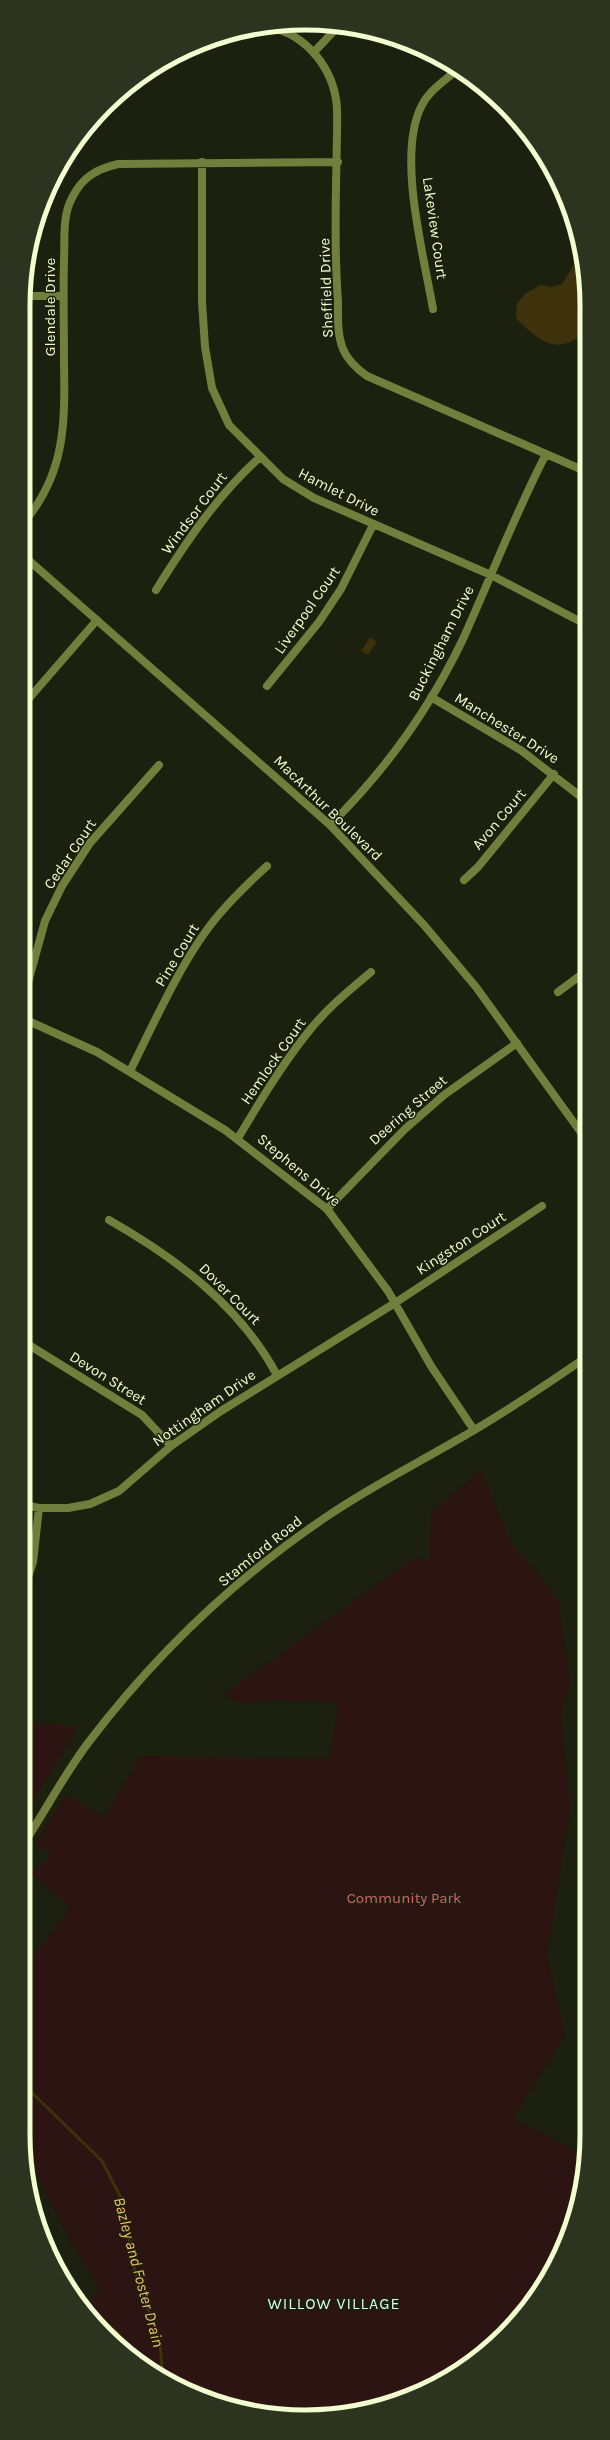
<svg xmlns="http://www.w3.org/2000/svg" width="610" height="2440" font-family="Karla,sans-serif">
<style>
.green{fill:#2b1411}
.water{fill:#3d320b}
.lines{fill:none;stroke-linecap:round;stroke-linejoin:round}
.stream{stroke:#3d320b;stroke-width:3}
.minor{stroke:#727e3b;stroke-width:8}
.tertiary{stroke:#727e3b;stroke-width:8}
.labels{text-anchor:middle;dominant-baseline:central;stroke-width:3;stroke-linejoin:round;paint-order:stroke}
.street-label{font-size:15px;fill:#f2fdd0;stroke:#1b210e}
.park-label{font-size:15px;fill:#db5f6c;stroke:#1b210e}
.water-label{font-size:16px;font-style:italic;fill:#f9be62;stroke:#1b210e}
.neighbourhood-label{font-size:16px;letter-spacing:1px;fill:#d2fde8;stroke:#1b210e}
.rim{fill:none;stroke:#f2fdd0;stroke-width:5}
</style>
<rect width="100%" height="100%" fill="#1b210e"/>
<path class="green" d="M481,1470L510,1542L558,1599L570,1683L561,1713L570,1809L547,1955L565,2036L513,2118L585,2155V2172L572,2226L549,2276L517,2321L477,2359L395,2402L342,2415L286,2416L232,2407L180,2388L134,2359L93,2321L85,2309L99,2289L61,2225L25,2152L23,2135V1970L70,1908L29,1872L52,1856L35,1845L66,1794L104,1817L141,1756L329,1759L339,1702L269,1700L243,1704L223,1695L414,1558L429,1560L431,1512Z
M24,1722L79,1726L23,1818Z"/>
<path class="water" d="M580,254L585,268V336C577,338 571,342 564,344C547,349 526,329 516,318L517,303L526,293L541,285L550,287L562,284Z
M370,637L377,642L368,655L361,651Z
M109,2324L119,2332L123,2349L98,2326Z"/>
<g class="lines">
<path class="stream" d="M23,2084L102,2161L121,2198L135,2271L160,2345L163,2377"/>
<path class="minor" d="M264,27C301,30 330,63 336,99C338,111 337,123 337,135C336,190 334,246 338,301C338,317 337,334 343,349C348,361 357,369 367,376L585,471
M314,52L332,33
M202,162V302L205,347L212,388L229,425L283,479L314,498L491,575L585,624
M25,296H63
M433,309C424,256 396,154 422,105C429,91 444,81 456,71
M25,521C66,472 65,421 64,361C64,327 63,294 64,261C65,241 62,216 72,198C82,177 97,169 118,164L338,162
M156,590C186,542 217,496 259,458
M267,686L319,622L341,589L373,525
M431,697L522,751L585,800
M25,703L97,620
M330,825C385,771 430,708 463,639C491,577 515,514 546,454
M464,880L478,867L554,774
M558,992L585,972
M24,997L45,921L62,886L90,843L159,765
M24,1019L97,1052L225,1130L327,1209L388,1291L431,1366L474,1430
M130,1071C152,1027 177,971 206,931C223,907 245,886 267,866
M238,1138C259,1103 280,1068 305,1036C324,1011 347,992 371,972
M327,1209L405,1129L444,1095L517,1043
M109,1220C176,1258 240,1306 277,1375
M24,1342L142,1415L171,1446
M24,1505L39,1508H68L90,1504L119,1491L171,1446L221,1411L395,1303L542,1206
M24,1589L33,1562L39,1508"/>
<path class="tertiary" d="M25,557L330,825L424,925L476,987L585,1138
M23,1845C45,1811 64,1775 88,1743C155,1655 238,1576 329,1515C370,1487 414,1465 457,1440C501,1415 543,1387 585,1358"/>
</g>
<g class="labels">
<g class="street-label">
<text transform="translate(435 228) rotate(82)">Lakeview Court</text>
<text transform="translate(326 288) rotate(-92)">Sheffield Drive</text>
<text transform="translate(50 307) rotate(-90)">Glendale Drive</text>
<text transform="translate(339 492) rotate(27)">Hamlet Drive</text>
<text transform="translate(194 513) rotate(-53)">Windsor Court</text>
<text transform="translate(307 610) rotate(-55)">Liverpool Court</text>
<text transform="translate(441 643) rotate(-63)">Buckingham Drive</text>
<text transform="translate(507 728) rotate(32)">Manchester Drive</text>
<text transform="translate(328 808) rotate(44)">MacArthur Boulevard</text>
<text transform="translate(499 819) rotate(-50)">Avon Court</text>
<text transform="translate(70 854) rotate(-56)">Cedar Court</text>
<text transform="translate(177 955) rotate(-59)">Pine Court</text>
<text transform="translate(273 1061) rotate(-55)">Hemlock Court</text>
<text transform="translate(408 1110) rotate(-41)">Deering Street</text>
<text transform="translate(299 1170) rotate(40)">Stephens Drive</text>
<text transform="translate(461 1243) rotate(-33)">Kingston Court</text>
<text transform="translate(230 1294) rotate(45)">Dover Court</text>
<text transform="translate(108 1378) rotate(32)">Devon Street</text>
<text transform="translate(204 1408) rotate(-35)">Nottingham Drive</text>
<text transform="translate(260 1551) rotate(-39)">Stamford Road</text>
</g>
<g class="park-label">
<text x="404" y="1898">Community Park</text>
</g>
<g class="water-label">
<text transform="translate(139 2272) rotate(75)">Bazley and Foster Drain</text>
</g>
<g class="neighbourhood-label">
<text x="334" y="2303">WILLOW VILLAGE</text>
</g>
</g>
<path d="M0 0H610V2440H0ZM305 30H305A275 275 0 0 1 580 305V2135A275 275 0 0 1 305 2410H305A275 275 0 0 1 30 2135V305A275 275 0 0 1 305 30Z" fill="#2c331e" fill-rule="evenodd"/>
<path class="rim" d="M305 30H305A275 275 0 0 1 580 305V2135A275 275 0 0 1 305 2410H305A275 275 0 0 1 30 2135V305A275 275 0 0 1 305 30Z"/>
</svg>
